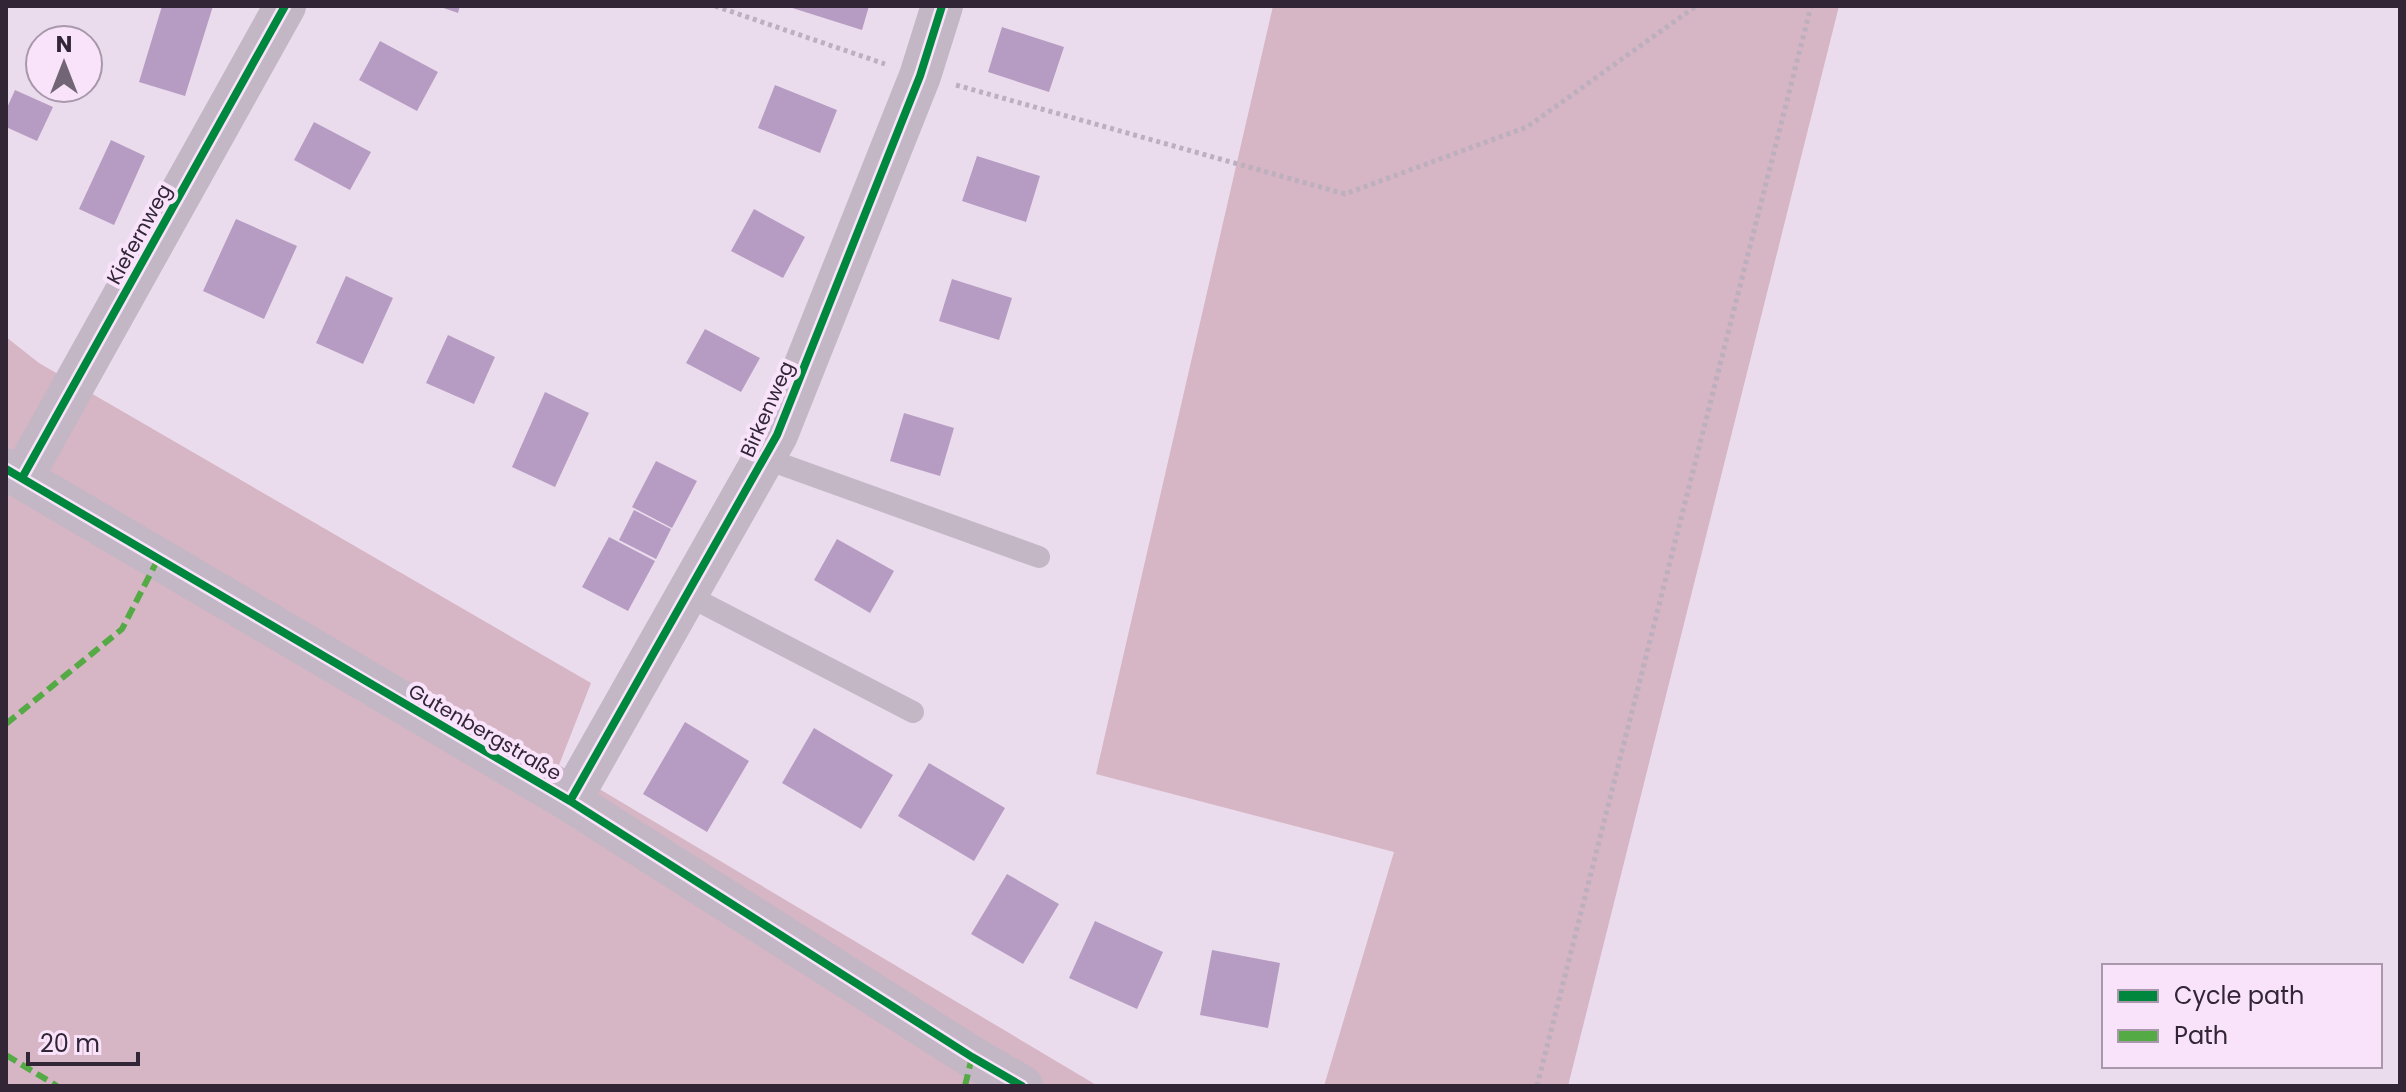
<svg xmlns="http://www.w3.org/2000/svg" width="2406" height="1092" font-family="Poppins,sans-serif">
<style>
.green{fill:#d6b5c4}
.building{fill:#b69cc2}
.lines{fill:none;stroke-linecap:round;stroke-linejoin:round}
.path{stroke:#bcafbe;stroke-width:5;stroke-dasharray:4 4;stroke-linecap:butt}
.lane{stroke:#c3b7c5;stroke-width:22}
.street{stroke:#c3b7c5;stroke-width:42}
.quiet{stroke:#54aa45;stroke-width:6;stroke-dasharray:12 6;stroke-linecap:butt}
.cycleway-casing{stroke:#f9e3fb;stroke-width:13}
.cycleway{stroke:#00873e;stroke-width:8}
.labels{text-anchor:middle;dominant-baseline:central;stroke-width:8;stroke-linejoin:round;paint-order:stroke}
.street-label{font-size:20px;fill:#312536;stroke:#f9e3fb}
</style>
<rect width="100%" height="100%" fill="#ebdced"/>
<path class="green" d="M1273,6H1839L1568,1086H1324L1394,852L1096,774Z
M6,337L39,363L591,683L559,765L1098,1086H6Z"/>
<path class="building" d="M162,6H213L185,96L139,82Z
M438,6H460L458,13Z
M786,6H869L862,30Z
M1002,27L1064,47L1049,92L988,72Z
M380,41L438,72L417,111L359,80Z
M775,85L837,110L820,153L758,128Z
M15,90L53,107L37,141L6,127V110Z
M314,122L371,152L350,190L294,160Z
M111,140L145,156L114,225L79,209Z
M977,156L1040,176L1026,222L962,201Z
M754,209L805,237L783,278L731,251Z
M236,219L297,246L264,319L203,291Z
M346,276L393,298L363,364L316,343Z
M952,279L1012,298L999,340L939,321Z
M705,329L760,358L741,392L686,363Z
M448,335L495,357L474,404L426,383Z
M545,392L589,413L555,487L512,467Z
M904,413L954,428L940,476L890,461Z
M656,461L697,481L672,528L632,507Z
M634,510L671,529L656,559L619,540Z
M609,537L655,561L628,611L582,587Z
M837,539L894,571L870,613L814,580Z
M685,722L749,761L707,832L643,794Z
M814,728L893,775L861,829L782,783Z
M929,763L1005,808L974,861L898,816Z
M1007,874L1059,904L1023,964L971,934Z
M1095,921L1163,952L1137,1009L1069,978Z
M1212,950L1280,963L1268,1028L1200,1015Z"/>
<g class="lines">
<path class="path" d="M715,6L885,64
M956,85L1345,194L1527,127L1696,6
M1537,1086L1811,6"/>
<path class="lane" d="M764,458L1039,557
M687,595L913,712"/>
<path class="street" d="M6,469L570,801L972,1057L1022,1086
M22,478L285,6
M570,801L777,435L920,76L942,6"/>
<path class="quiet" d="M6,724L122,629L158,559
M6,1055L57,1086
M965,1086L972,1057"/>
<defs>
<path id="cycleway" d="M6,469L570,801L972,1057L1022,1086
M22,478L285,6
M570,801L777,435L920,76L942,6"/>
</defs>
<use href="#cycleway" class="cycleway-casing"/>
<use href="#cycleway" class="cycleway"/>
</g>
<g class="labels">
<g class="street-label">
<text transform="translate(139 234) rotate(-61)">Kiefernweg</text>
<text transform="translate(767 409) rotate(-66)">Birkenweg</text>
<text transform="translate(485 732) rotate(30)">Gutenbergstraße</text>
</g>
</g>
<rect width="2406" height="1092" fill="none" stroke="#312536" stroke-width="16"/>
<rect x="2102" y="964" width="280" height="104" fill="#f9e3fb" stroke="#a997ac" stroke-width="2"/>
<rect x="2118" y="990" width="40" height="12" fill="#00873e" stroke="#a997ac" stroke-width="2"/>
<text x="2174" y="1004" font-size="24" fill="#312536">Cycle path</text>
<rect x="2118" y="1030" width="40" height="12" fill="#54aa45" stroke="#a997ac" stroke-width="2"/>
<text x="2174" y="1044" font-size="24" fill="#312536">Path</text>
<g transform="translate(64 64)"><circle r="38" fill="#f9e3fb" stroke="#a997ac" stroke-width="2"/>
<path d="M0-6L14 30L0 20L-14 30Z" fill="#726576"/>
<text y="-12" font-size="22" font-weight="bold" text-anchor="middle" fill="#312536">N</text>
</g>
<path d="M28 1052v12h110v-12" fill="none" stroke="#312536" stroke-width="4"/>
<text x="40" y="1052" font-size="24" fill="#312536" stroke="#f9e3fb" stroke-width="6" paint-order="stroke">20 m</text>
</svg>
